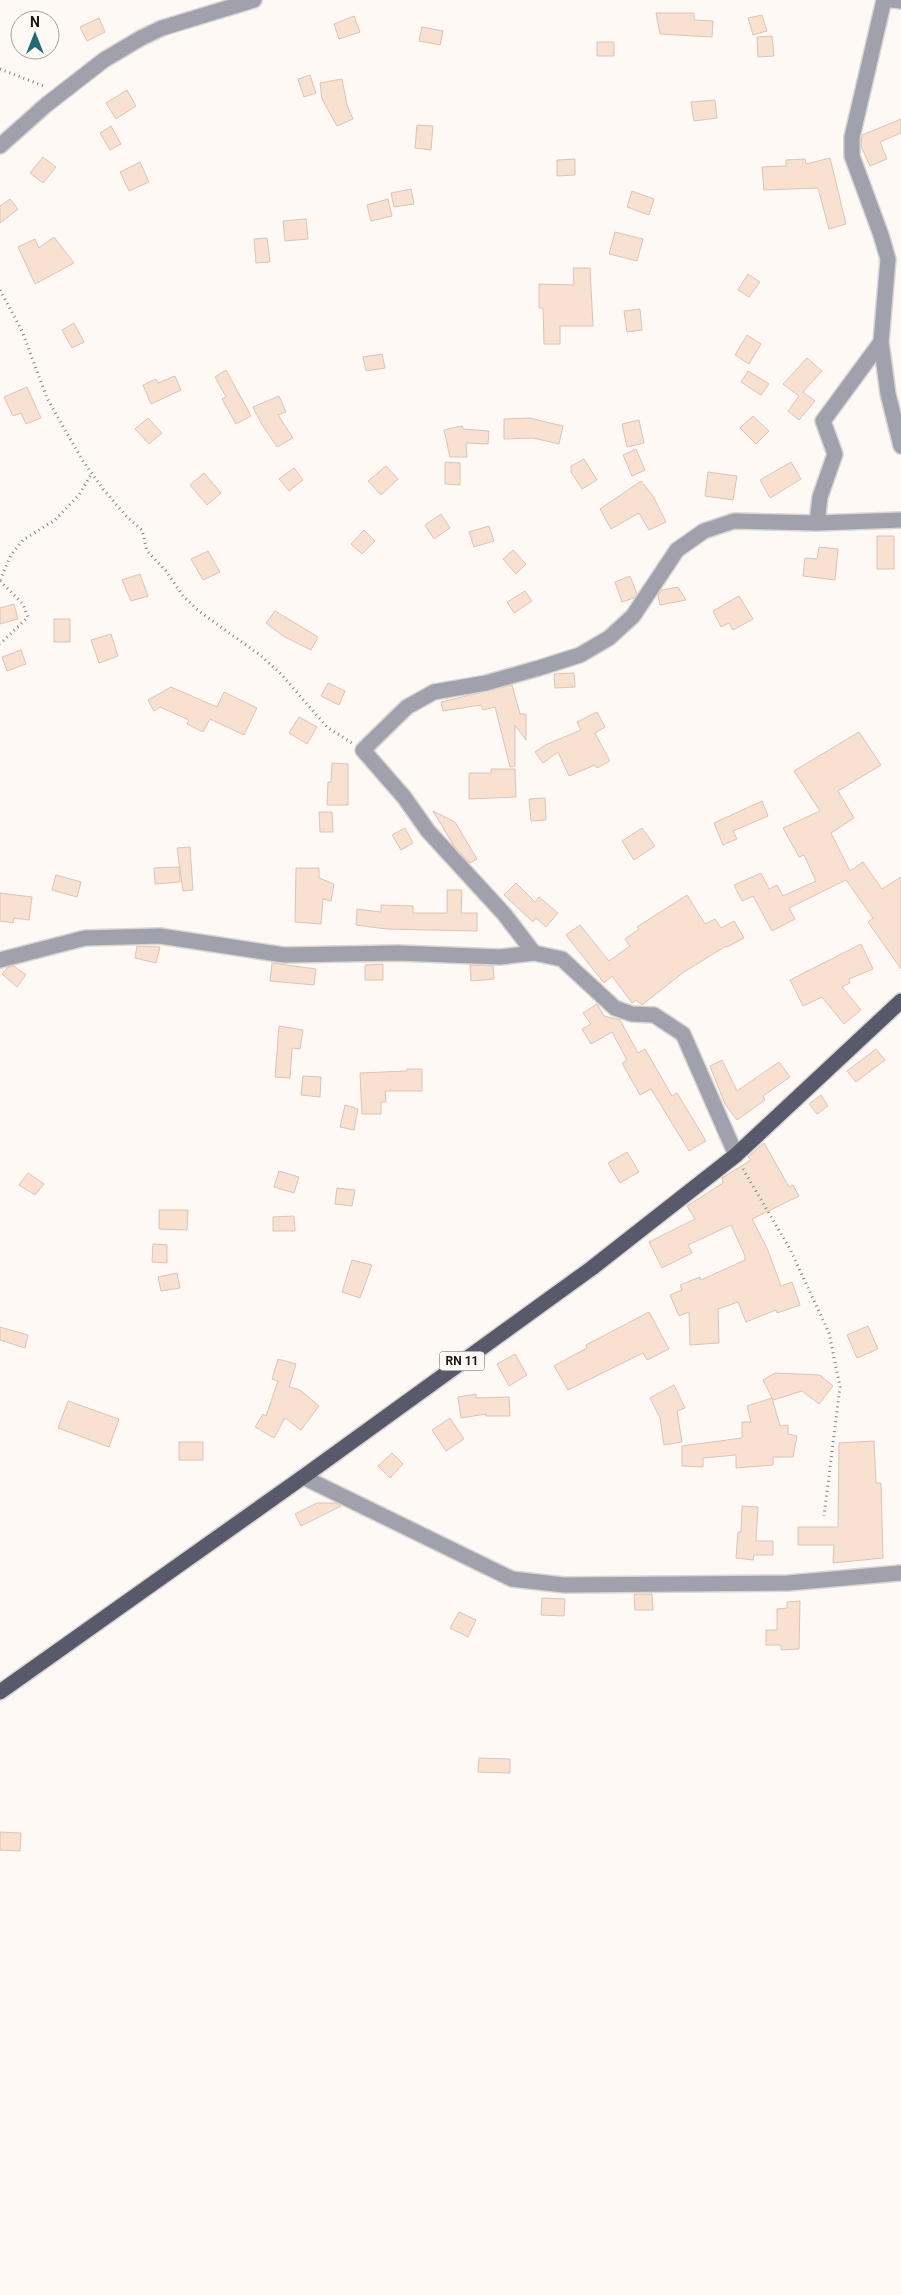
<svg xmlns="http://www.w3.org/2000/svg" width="901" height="2295" font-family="Roboto,sans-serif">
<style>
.building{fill:#f9e1d1;stroke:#dcc4b4}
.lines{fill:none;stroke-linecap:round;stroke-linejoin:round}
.minor-casing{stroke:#dbd5d2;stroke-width:18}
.major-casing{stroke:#dbd5d2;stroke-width:18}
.path{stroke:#88807c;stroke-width:3;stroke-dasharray:1 4;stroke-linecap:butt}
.minor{stroke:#a0a1ac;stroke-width:15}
.major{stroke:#58596b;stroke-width:15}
.labels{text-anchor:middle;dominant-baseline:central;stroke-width:5;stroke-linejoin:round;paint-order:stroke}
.shield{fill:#fff9f6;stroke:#635b56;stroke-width:1}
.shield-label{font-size:12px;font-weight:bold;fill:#201712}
</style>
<rect width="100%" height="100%" fill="#fff9f6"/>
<path class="building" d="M656,13H694V20L713,21L712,37L660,34Z
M762,15L767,31L753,35L748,18Z
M354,16L360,32L339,39L334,24Z
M99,18L105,32L87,41L80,27Z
M422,27L443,31L440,45L419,41Z
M772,36L774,56L758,57L757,37Z
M597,42H614V56H597Z
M310,75L316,93L304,97L298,79Z
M342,79L347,105L353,119L337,126L322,99L320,83Z
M127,90L136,106L116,119L106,103Z
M715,100L717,118L694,121L691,102Z
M901,119V133L880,142L887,159L870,166L861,146L862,135Z
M417,125L433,126L431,150L415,148Z
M111,126L121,144L110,150L100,133Z
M43,157L56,167L43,183L30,173Z
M830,158L846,224L829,229L818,188L764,190L762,167L786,166V160L805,159L806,164Z
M575,159V175L557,176V160Z
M140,162L149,182L129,191L120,172Z
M411,189L414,204L394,207L391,193Z
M632,191L654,199L649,215L627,207Z
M10,199L18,209L0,223V206Z
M388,199L392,216L371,221L367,205Z
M306,219L308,239L285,241L283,221Z
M615,232L643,239L637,261L609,254Z
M54,237L74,263L35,284L18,247L35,239L39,248Z
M267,238L270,262L256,263L254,239Z
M573,268H590L593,326H560V344H544L543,308H539V284L574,285Z
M748,274L760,282L749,297L738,290Z
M640,309L642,330L627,332L624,311Z
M74,323L84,342L72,348L62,330Z
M747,335L761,344L749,364L735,355Z
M382,354L385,368L366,371L363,357Z
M807,358L822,371L803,392L815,401L799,420L788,411L799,396L783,384Z
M226,370L251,416L236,424L222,399L226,397L215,377Z
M748,371L769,384L761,395L741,382Z
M175,376L181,390L151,404L143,385L156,379L158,383Z
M27,387L41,418L26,424L21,413L13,416L4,397Z
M279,396L286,412L278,415L293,438L277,447L261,423L253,407Z
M753,416L769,431L756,444L740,428Z
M148,418L162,433L149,444L135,429Z
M529,418L563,426L559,444L533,438L504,439V419Z
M639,420L644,443L627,447L622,424Z
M462,426L463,429L489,431L488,444L466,443L467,457H450L444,430Z
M636,449L645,470L632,476L623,455Z
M584,459L597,480L582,489L571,472V466Z
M445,462L460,463V485L445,484Z
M791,462L801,479L770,498L760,480Z
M386,466L398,479L381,495L368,481Z
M294,468L303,480L289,491L279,479Z
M708,472L737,476L733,500L705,496Z
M204,473L221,493L207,505L190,485Z
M641,481L653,496L666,522L649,530L639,513L611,529L600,509Z
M441,514L450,528L434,539L425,525Z
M489,526L494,541L474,547L469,532Z
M364,530L375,541L362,554L351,544Z
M877,536H894V569H877Z
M819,547L838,549L835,580L803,576L805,558L817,559Z
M513,550L526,564L516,574L503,559Z
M208,551L220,572L203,580L191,559Z
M140,574L148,596L131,601L122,580Z
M630,576L637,594L634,598L622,602L615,582Z
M678,587L686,600L660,605L658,595L662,590Z
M525,591L532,601L514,613L507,602Z
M739,596L753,619L733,630L729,623L721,627L713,611Z
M14,604L18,619L0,624V608Z
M275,611L318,637L311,650L283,636L266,623Z
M54,619H70V642H54Z
M111,634L118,656L99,663L91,640Z
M21,650L26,664L7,671L2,657Z
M574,673L575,687L555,688L554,674Z
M328,683L345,691L339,705L321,696Z
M512,685L520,714H526V740L515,725V766L510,767L495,707L483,710L481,705L443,711L441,702Z
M171,687L217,707L224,692L257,708L244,735L210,719L203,732L187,724L189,720L160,707L154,711L148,700Z
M597,712L605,727L595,733L610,761L597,768L595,765L569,776L558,752L543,763L535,752L545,745L581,730L577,722Z
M299,717L317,727L307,744L289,733Z
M859,732L881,765L838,791L854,818L831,833L850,871L863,862L882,889L901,877V969L868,922L873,918L846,880L789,908L795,919L772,931L753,896L742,901L734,885L761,873L769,889L777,885L783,896L816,881L804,855L799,857L783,828L820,811L794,771Z
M332,763L348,764V805H327L328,782H331Z
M491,769H515L516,797L469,799V773H491Z
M545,798L546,820L531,821L529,799Z
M762,801L768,816L733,831L737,839L723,845L714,823Z
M433,811L455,822L477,859L470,863L454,846Z
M319,812H332L333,832H320Z
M405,828L413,843L401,850L392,835Z
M642,828L655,846L634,860L622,841Z
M190,847L193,890L183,891L177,848Z
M179,867L180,882L155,884L154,868Z
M296,868H319V878L334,884L331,901L323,899L321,924L295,922Z
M56,875L81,882L77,897L52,890Z
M516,883L535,902L539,897L558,913L546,927L536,918L533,922L504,895Z
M447,890H462L461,913H477V931L387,929L356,925L357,909L381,912V905L413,906V913H447Z
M0,893L32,897L29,920L14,918L13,923L0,921Z
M687,895L705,924L715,919L721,928L734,921L744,938L727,947L726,946L684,972L642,1005L636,1000L632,1003L612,976L604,983L566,935L580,925L609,961L630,946L625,939L639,929L637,927Z
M861,944L873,969L849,979L850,983L842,987L861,1010L844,1024L822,997L803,1006L790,980Z
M137,946L160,947L156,963L135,958Z
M272,963L316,969L314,985L270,981Z
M383,964V980H365V965Z
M470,965L493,966L494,979L471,981Z
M14,966L26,975L17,987L2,974L7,968Z
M597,1004L604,1016L620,1020L638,1053L645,1049L672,1096L677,1093L706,1141L689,1151L651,1089L640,1095L622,1063L627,1060L612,1032L591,1044L582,1029L591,1024L583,1013Z
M279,1026L303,1030L300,1049L292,1048L290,1078L275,1077Z
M876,1049L885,1060L856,1082L847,1071Z
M722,1060L737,1091L779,1062L790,1077L763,1096L765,1100L737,1120L725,1104L710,1066Z
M407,1069H422V1091H385L386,1102H381V1114H362L360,1073L407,1071Z
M303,1076L321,1077L320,1097L301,1095Z
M821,1095L828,1106L817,1114L809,1104Z
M345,1105L358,1109L354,1130L340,1127Z
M764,1143L789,1187L793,1185L799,1196L752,1219L767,1248L781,1286L792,1282L800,1305L777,1313L776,1310L746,1322L738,1302L718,1309L719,1343L690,1345L689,1312L679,1316L670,1295L682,1290L680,1285L700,1277L701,1280L745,1260V1256L731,1225L688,1245L692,1253L662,1268L649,1242L695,1219L687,1206L723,1183L722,1178L751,1160L748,1157Z
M627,1152L639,1172L620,1183L608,1163Z
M279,1171L299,1177L294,1193L274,1187Z
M28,1173L44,1184L35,1195L19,1185Z
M337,1188L355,1190L352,1206L335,1204Z
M159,1210H188L187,1230L159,1229Z
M294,1216L295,1231H273V1217Z
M153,1244L167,1245V1263L152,1262Z
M352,1260L372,1265L360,1298L342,1292Z
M177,1273L180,1288L161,1291L158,1277Z
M649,1312L669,1349L647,1360L643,1353L568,1390L554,1366L587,1348L586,1345Z
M868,1326L878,1349L857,1358L847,1335Z
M0,1327L28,1335L25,1348L0,1340Z
M515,1354L527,1375L509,1386L497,1364Z
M278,1359L296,1364L289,1387L300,1390L319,1406L301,1430L285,1418L274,1438L255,1427L263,1414L266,1416L278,1381L272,1379Z
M775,1373L820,1375L833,1386L819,1404L802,1391L773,1400L763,1380Z
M674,1385L685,1408L677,1411L682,1442L664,1445L660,1418L650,1398Z
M476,1394V1398L509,1397L510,1416H486V1414L461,1418L458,1397Z
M772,1398L780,1426L788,1425V1434L797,1436L793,1457H773V1465L736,1468V1455L703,1458V1467L682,1466V1446L742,1438V1422H751L747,1406Z
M68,1401L119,1419L109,1447L58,1428Z
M450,1418L464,1439L446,1451L432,1430Z
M874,1441L876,1483H881L883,1558L833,1563L834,1545H798V1527H838L839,1443Z
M179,1442H203V1460H179Z
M392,1453L403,1464L390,1478L378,1466Z
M317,1503H335L341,1506L301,1526L295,1514Z
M742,1506L758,1507L756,1541H773V1555H754L753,1560L736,1558L738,1532H741Z
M634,1594H652L653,1610H635Z
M542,1598L565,1599L564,1616L541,1615Z
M800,1601L799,1649L781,1650V1645H766V1630H777V1609L787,1608V1602Z
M459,1612L476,1620L468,1637L450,1628Z
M479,1758L510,1759V1773L478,1772Z
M0,1832L21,1833L20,1851L0,1850Z"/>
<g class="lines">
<defs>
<path id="minor" d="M892,0L901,1
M0,146L46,105L104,60L141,38L162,28L254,0
M881,342L888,394L901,446
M817,523L901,520
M534,953L505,915L428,831L404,797L363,750L407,707L434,692L486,683L539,668L580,655L609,638L633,616L677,550L704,531L734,521L817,523L820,497L835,454L823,421L881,342L888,259L881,235L852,156V137L884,0
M0,960L85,938L160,936L284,955L398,953L500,957L534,953L562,959L615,1008L632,1014L654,1015L683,1034L736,1155
M303,1477L512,1579L564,1585L788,1583L901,1573"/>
<path id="major" d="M0,1692L303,1477L592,1268L736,1155L901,1001"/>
</defs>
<use href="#minor" class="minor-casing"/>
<use href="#major" class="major-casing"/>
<path class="path" d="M0,69L46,87
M0,290L22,331L47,398L65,430L83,461L103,489L127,517L142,530L147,551L166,571L183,596L200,612L260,655L281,674L327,727L352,743
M0,580L11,555L23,540L55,520L79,495L92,473
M0,581L23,604L28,617L0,644
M743,1169L790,1249L829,1333L840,1387L824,1516"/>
<use href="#minor" class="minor"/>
<use href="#major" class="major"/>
</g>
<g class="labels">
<rect class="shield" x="439.5" y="1351.5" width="45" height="19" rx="4"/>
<g class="shield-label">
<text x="462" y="1361">RN 11</text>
</g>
</g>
<g transform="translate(35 35)"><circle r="24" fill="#fff9f6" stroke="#a69f9b"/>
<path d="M0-4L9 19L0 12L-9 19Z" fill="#216c73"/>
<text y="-8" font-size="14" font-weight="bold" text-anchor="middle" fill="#201712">N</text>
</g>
</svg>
